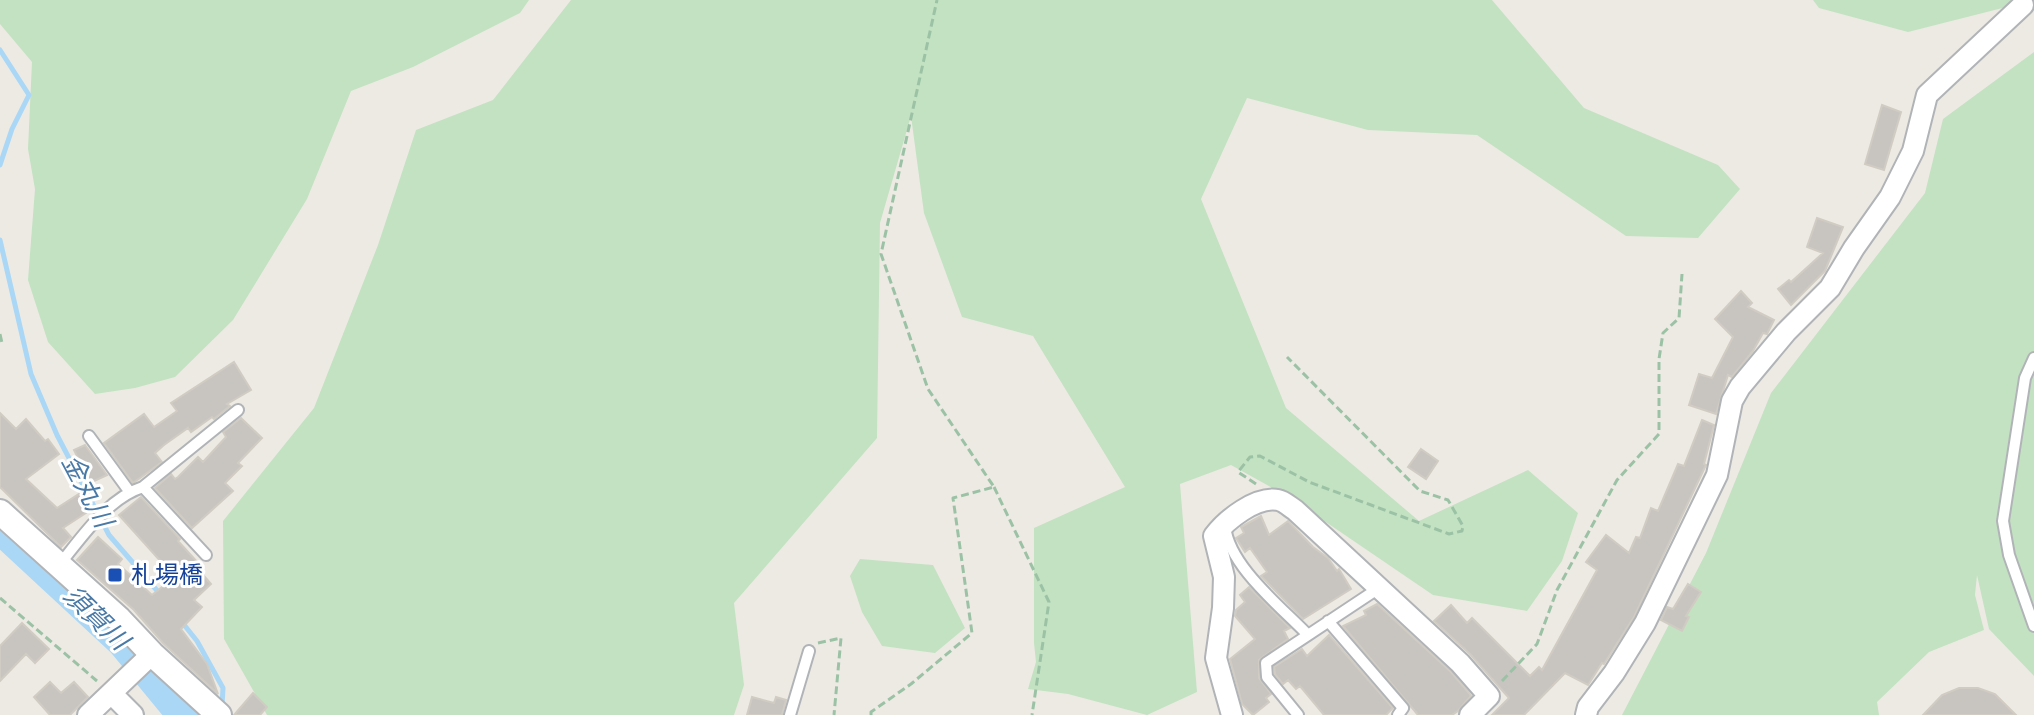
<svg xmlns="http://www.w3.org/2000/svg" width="2034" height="715" font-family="'Varela Round','Noto Sans JP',sans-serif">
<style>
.green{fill:#c3e2c2}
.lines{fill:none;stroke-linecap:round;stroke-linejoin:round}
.stream{stroke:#aad7f6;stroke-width:5}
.river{stroke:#aad7f6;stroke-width:32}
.building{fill:#c8c5c0;stroke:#d1ccc3;stroke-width:2}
.service-casing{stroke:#b1b4b7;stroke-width:14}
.minor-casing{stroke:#b1b4b7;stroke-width:24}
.tertiary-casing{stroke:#b1b4b7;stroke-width:28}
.path{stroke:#9cc2a6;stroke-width:3;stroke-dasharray:8 4;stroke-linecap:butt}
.service{stroke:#fff;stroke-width:10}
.minor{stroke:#fff;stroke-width:20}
.tertiary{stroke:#fff;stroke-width:24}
.transit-dot{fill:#1a4fb4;stroke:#fff;stroke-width:3}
.labels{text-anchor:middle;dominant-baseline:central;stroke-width:6;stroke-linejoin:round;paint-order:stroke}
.transit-label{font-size:24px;fill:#164399;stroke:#fff;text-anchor:start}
.water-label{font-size:26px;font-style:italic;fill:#4979a6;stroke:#fff}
</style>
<rect width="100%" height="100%" fill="#edeae4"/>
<path class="green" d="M0,0H529L520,13L413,67L351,91L307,199L233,320L175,377L135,388L95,394L48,342L28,280L35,189L28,149L32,62L0,24Z
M571,0H1492L1584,108L1718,165L1740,189L1698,238L1626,236L1477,135L1368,130L1247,98L1201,199L1286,408L1419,521L1528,470L1578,513L1562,561L1527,611L1433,595L1292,499L1231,465L1180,484L1197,692L1147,715L1068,694L1028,689L1036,662L1034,643V528L1125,487L1033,336L962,317L924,213L911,116L880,223L877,438L734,603L744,685L734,715H267L224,639L223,521L314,408L378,245L416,130L493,100Z
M1813,0H2034L1908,32L1819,8Z
M2034,52V676L1989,629L1977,575L1975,595L1984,630L1929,652L1877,702L1879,715H1622L1706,553L1771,393L1925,193L1943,119Z
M860,559L933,565L965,628L935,653L882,646L862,612L850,576Z"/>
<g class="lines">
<path class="stream" d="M0,50L29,95L12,129L0,165
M0,240L31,374L57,435L109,535L160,594
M181,621L197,641L223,688L222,706"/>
<path class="river" d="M0,528L123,642L183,715"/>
</g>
<path class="building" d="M1882,105L1901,112L1884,170L1865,164Z
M1817,218L1843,227L1825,271L1791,305L1778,289L1789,280L1791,282L1823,253L1807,247Z
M1741,291L1752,303L1748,307L1774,320L1767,334L1763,333L1753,351L1732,377L1728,375L1716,414L1689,405L1699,374L1712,378L1733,337L1715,319Z
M234,362L251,390L227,404L230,406L214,419L212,417L191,432L188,428L164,445L155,453L162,462L133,483L104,443L144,414L154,427L177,411L171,403Z
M0,413L16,429L26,419L45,441L48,439L59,454L26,479L57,508L82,492L92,509L63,528L71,537L61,547L0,487Z
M241,418L262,438L238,463L242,466L225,483L233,491L192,528L155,488L171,474L175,479L178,477L198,457L203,462L226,437L223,432Z
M1702,420L1714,425L1704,464L1706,465L1634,617L1604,664L1602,663L1588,685L1565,673L1524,715H1492L1509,698L1470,654L1434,621L1451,605L1467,623L1472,618L1530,676L1539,667L1542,670L1597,570L1586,562L1606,535L1629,553L1636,537L1640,538L1651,508L1658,511L1678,464L1684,466Z
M85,445L107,475L90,483L74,450Z
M1421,449L1438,461L1426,479L1408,467Z
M141,497L180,539L178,541L200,565L197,568L211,584L194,600L202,607L181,629L207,664L218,694L163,643L134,610L77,560L98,537L122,559L118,564L152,595L162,587L173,575L119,515Z
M1261,516L1269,535L1288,521L1313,547L1328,558L1337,571L1339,569L1351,589L1303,619L1261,576L1267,572L1250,548L1245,552L1236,538L1244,533L1241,527Z
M1688,584L1701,592L1686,616L1689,617L1682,631L1661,620L1667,607L1673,609Z
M1249,587L1290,628L1284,631L1288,639L1259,660V678L1271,694L1266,698L1269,702L1253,715L1242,704L1230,659L1255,639L1235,616L1236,610L1245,602L1240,595Z
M1377,604L1451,672L1469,693L1471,696L1458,711L1452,715H1418L1343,626L1366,615L1364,611Z
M22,623L49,649L35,663L26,654L0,681V646Z
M1329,635L1393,708L1386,715H1324L1300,686L1296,689L1288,680L1283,684L1275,674L1274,667L1302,649L1307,656Z
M50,682L61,693L74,682L88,697L70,715H50L34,697Z
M1959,688H1978L1995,694L2016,715H1923L1942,695Z
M253,693L267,707L260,715H234Z
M752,697L774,703L776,697L786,700L782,715H747Z"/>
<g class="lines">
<defs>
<path id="service" d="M2034,358L2025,378L2003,521L2009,555L2034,626
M89,436L129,491
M143,487L206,555
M1225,526C1229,566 1280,606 1307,634
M60,564C82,537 108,498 143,487L238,410
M1328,621L1403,708L1398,715
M790,715L809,651
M1298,715L1267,677L1266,663L1379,588"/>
<path id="minor" d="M112,694L133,715
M88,715L152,654
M1232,715L1216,658L1223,608L1224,577L1214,536C1226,520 1256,496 1278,500C1284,501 1290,507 1295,510L1460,663L1489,696L1470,715
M1586,715L1588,707L1614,673L1645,623L1717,475L1732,401L1740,387L1786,332L1830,288L1854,248L1890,197L1913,151L1927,95L2023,5"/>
<path id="tertiary" d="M0,512L119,619L152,654L219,715"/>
</defs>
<use href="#service" class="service-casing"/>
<use href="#minor" class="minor-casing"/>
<use href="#tertiary" class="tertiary-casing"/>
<path class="path" d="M0,334L2,343L0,344
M1256,484L1238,472L1250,457L1260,456L1309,482L1449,534L1462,531L1463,526L1448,500L1420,491L1287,357
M994,487L1049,602L1032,715
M0,598L97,681
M818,643L841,638L834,715
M1502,681L1537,644L1557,590L1617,480L1659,434V359L1663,333L1679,318L1682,274
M871,715V712L911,684L972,633L953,498L994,487L928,389L881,254L937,0"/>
<use href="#service" class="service"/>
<use href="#minor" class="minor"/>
<use href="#tertiary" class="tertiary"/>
</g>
<rect class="transit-dot" x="107" y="567" width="16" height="16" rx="4"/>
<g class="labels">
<g class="transit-label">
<text x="131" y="575">札場橋</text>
</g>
<g class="water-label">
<text transform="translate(87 491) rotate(62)">金丸川</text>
<text transform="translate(96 618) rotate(44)">須賀川</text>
</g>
</g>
</svg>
